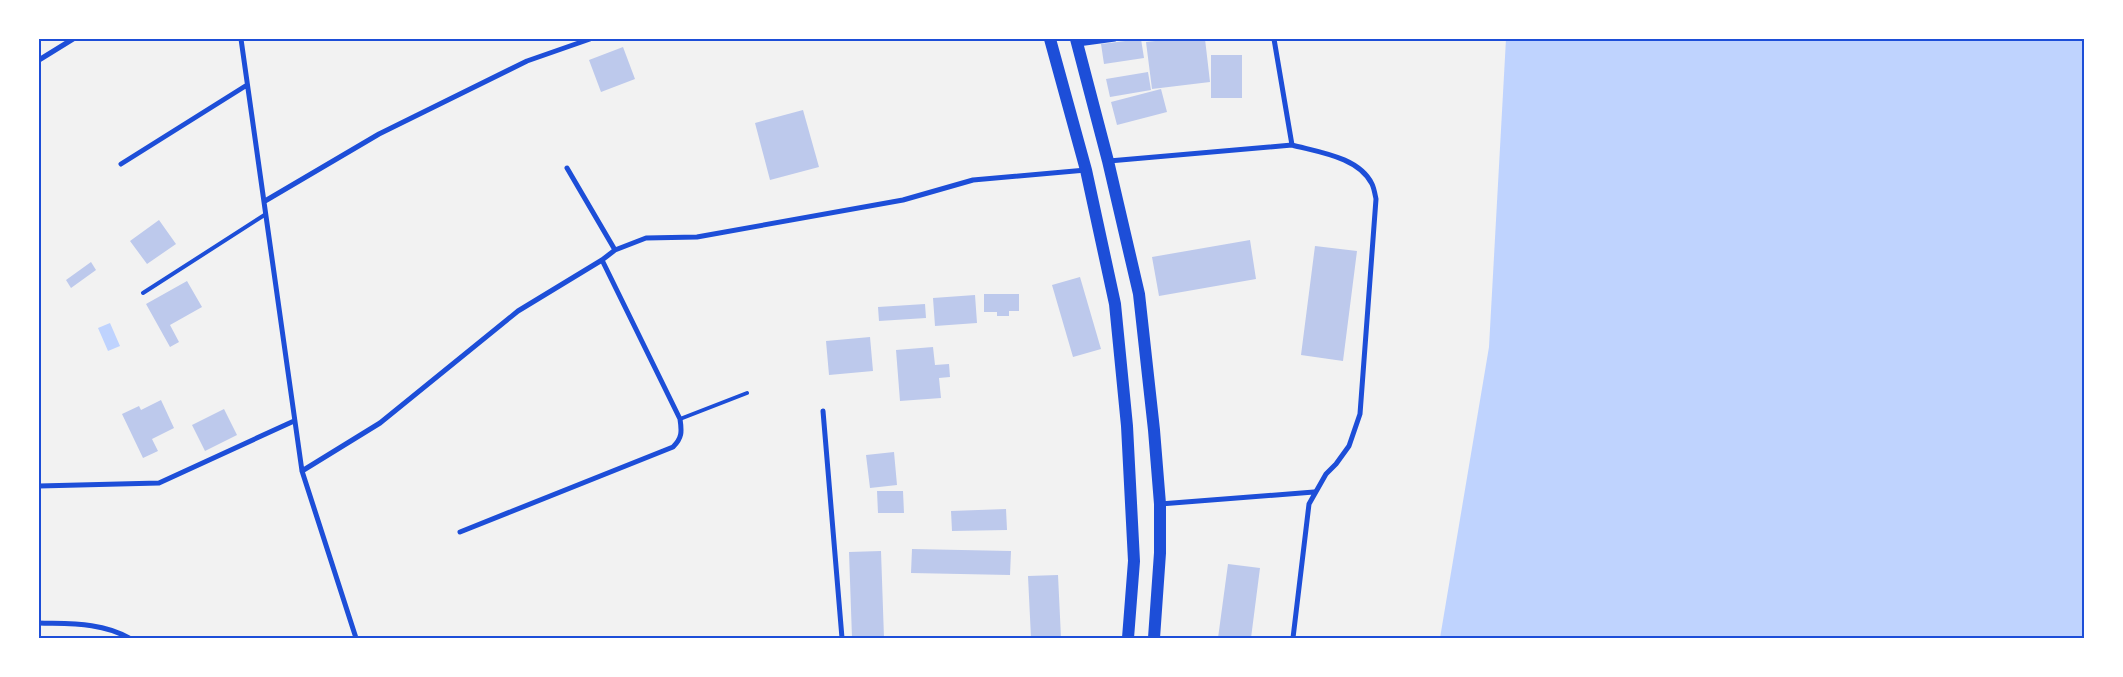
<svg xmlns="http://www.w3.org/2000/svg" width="2123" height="677" font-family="Karla,sans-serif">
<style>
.water{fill:#bfd3fe}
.building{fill:#bdc9ec}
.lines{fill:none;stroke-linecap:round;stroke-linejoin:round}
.service{stroke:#1d4ed8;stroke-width:4}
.minor{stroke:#1d4ed8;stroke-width:5}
.primary{stroke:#1d4ed8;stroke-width:12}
.neatline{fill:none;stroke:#1d4ed8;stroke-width:2}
</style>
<rect width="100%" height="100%" fill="#f2f2f2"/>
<path class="water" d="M1506,39H2084V638H1440L1489,347Z
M110,323L120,346L108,351L98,328Z"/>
<path class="building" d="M1141,39L1144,58L1104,64L1101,44Z
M1173,39H1205L1210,82L1152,89L1146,42Z
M623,47L635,79L601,92L589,60Z
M1211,55H1242V98H1211Z
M1148,72L1151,90L1110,97L1106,79Z
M1161,89L1167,112L1117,125L1111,102Z
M803,110L819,167L770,180L755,123Z
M159,220L176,244L147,264L130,241Z
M1250,240L1256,279L1159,296L1152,257Z
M1315,246L1357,251L1343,361L1301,355Z
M91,262L96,270L71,288L66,280Z
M1080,277L1101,349L1073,357L1052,285Z
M187,281L202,307L170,325L179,342L170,347L146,304Z
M984,294H1019V311H1009V316H997V312H984Z
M975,295L977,323L935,326L933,298Z
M925,304L926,318L879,321L878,307Z
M870,337L873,371L829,375L826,341Z
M933,347L935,365L949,364L950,377L939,378L941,398L900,401L896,350Z
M161,400L174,428L152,439L158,451L143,458L122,414L139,406L141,410Z
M224,409L237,435L205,451L192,425Z
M894,452L897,485L870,488L866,455Z
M877,491H903L904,513H878Z
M1006,509L1007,530L952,531L951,511Z
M912,549L1011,551L1010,575L911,573Z
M881,551L884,638H852L849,552Z
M1228,564L1260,568L1251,638H1218Z
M1058,575L1061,638H1031L1028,576Z"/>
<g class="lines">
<path class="service" d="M143,293L266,214
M680,419L747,393"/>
<path class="minor" d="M241,39L302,471L356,638
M1274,39L1292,145C1318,152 1359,157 1372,184C1374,188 1375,194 1376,199L1360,414L1349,446L1336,464L1326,474L1309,504L1293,638
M1078,44L1115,39
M39,60L73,39
M1109,161L1292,145
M121,164L247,85
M567,168L615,250
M265,201L379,134L527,61L590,39
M823,411L842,638
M302,471L380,423L518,311L602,260L615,250L646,238L697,237L903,200L973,180L1086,170
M39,486L159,483L294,421
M1160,504L1314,492
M460,532L673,447C682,438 682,432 680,419L602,260
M39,623C70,624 101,622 129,638"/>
<path class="primary" d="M1050,39L1086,170L1115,304L1127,426L1134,561L1128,638
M1076,39L1108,161L1139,294L1154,430L1160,504V553L1154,638"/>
</g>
<rect width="2123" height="677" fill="none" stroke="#ffffff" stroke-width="80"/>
<rect x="40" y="40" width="2043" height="597" class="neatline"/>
</svg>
